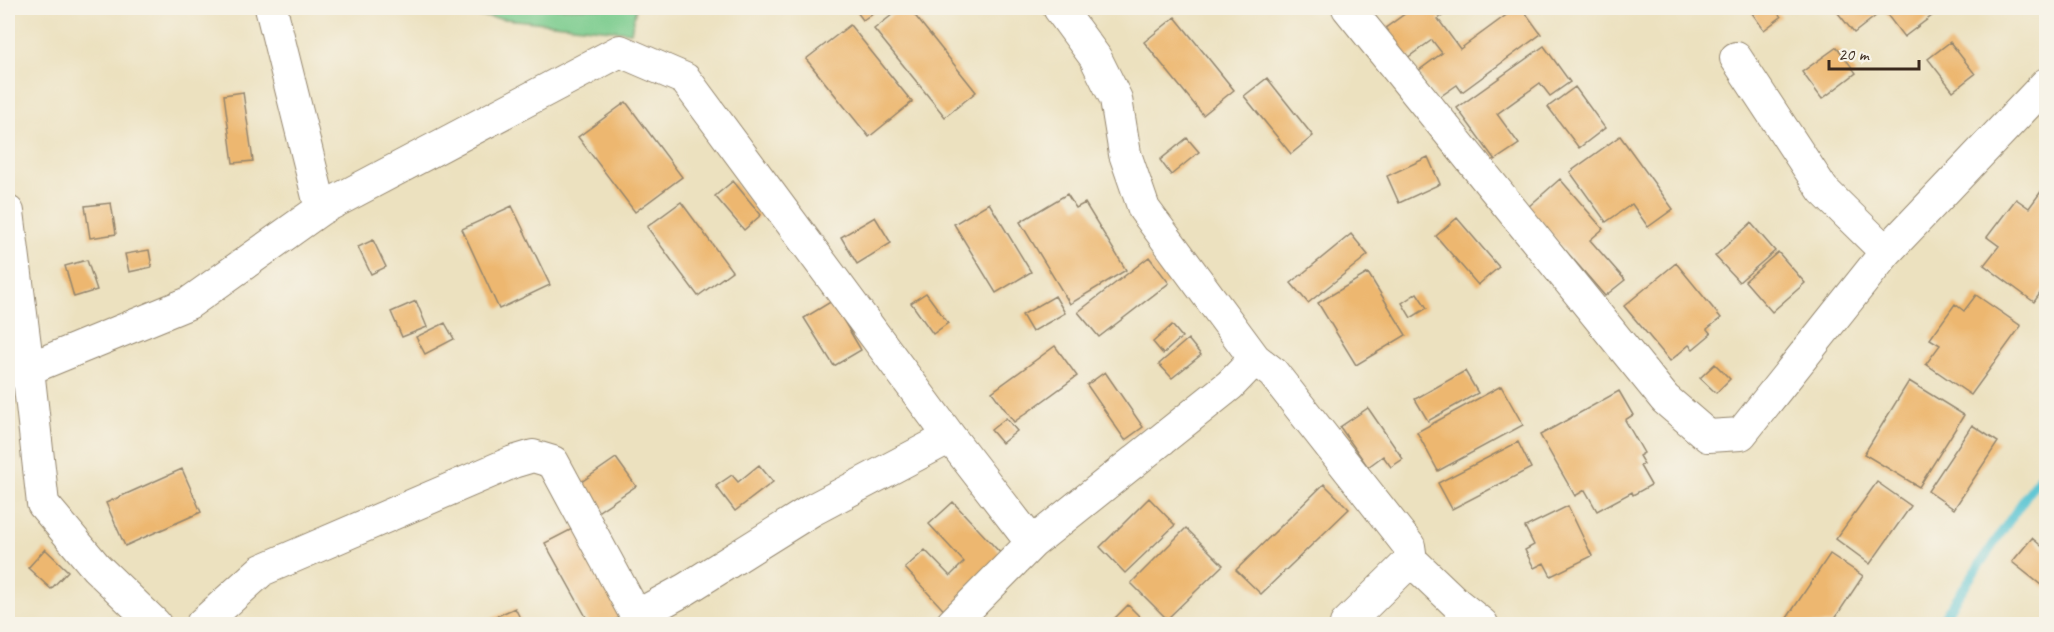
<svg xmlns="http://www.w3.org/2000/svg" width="2054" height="632" font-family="Caveat,sans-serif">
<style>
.green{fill:#7bcc8e;stroke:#5b7b56;stroke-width:1.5}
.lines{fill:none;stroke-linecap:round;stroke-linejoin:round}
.stream{stroke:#59c4d3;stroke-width:9}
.building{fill:#edb770}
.minor-casing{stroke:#94866e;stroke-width:34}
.minor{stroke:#fff;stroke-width:32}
</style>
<rect width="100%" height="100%" fill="#f7f3e8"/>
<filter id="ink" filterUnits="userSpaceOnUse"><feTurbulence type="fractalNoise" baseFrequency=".0167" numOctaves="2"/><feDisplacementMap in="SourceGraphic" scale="12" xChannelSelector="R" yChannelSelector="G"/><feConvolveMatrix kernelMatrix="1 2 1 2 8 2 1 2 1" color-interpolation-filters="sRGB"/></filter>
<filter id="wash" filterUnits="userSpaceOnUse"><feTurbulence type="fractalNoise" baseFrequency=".008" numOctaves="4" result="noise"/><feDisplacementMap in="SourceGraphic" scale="24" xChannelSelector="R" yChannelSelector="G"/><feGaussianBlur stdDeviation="1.35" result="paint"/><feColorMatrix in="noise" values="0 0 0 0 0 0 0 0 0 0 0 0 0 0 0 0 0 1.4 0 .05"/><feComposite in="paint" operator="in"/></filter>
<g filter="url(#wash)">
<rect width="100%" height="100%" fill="#ece1bf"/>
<path class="green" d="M399,8H636L631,32Z"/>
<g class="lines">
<path class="stream" d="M1939,624L2046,467"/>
</g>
<g id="blocks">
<path class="building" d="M854,8H880L863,20Z
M901,8H909L976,92L945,117L874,29Z
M1413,8H1454L1438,19L1460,49L1516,8H1522L1541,34L1462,92L1457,85L1438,98L1418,71L1442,53L1432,40L1407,58L1384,29Z
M1761,8H1774L1781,17L1764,30L1752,13Z
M1834,8H1870L1877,15L1854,33Z
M1882,8H1934L1937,12L1904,37Z
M1175,17L1234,90L1203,115L1144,42Z
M850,25L912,102L869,137L806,59Z
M1950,42L1975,74L1953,91L1928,59Z
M1544,46L1570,82L1550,96L1540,83L1497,114L1519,144L1495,160L1457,108Z
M1837,47L1856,73L1822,99L1802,72Z
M1267,78L1313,136L1291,154L1244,96Z
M1575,87L1605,128L1579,148L1548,107Z
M243,92L253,161L233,163L224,95Z
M626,102L682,177L635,212L578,137Z
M1620,136L1673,209L1648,227L1632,204L1606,222L1570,172Z
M1187,138L1199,152L1171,175L1160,160Z
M1428,157L1440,184L1399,203L1387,176Z
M1560,179L1603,229L1590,240L1625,280L1605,296L1528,207Z
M733,181L761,215L744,230L715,196Z
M2045,186L2046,285L2034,302L1984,265L1999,246L1987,237L2016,199L2029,208Z
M1067,194L1076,208L1085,203L1126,270L1070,304L1020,222Z
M681,202L732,271L698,296L647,227Z
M111,203L116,234L90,238L85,206Z
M989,203L1031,272L996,293L954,224Z
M512,206L550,285L499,309L462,229Z
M875,217L891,243L857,264L841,237Z
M1457,218L1499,267L1478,285L1436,236Z
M1751,223L1775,251L1739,282L1715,256Z
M1351,234L1368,255L1308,303L1291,283Z
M373,240L386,267L371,274L358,247Z
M149,250L152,267L129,272L125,254Z
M1778,252L1805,283L1772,312L1745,281Z
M1149,257L1169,283L1099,337L1078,312Z
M87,260L97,290L74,297L65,266Z
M1676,263L1721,318L1707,329L1711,334L1693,349L1689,345L1670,361L1624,306Z
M1368,273L1406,335L1356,365L1318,303Z
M926,293L948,323L933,334L911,303Z
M1417,293L1427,308L1411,318L1402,303Z
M1976,295L2021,326L1971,395L1926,364L1940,345L1930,339L1955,304L1964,311Z
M1055,296L1065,313L1032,332L1022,315Z
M416,301L427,327L402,337L391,312Z
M832,301L861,350L834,366L804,318Z
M445,323L454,339L425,354L416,337Z
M1172,325L1182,337L1163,354L1153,342Z
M1188,339L1201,355L1172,378L1159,364Z
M1055,346L1077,376L1014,422L992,392Z
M1715,364L1730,379L1716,393L1700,378Z
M1465,371L1478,393L1428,421L1415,399Z
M1105,372L1143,427L1125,440L1087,385Z
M1909,381L1964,415L1919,487L1864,454Z
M1501,386L1523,425L1438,471L1417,432Z
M1619,391L1633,415L1625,420L1644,453L1639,456L1644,464L1640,466L1651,485L1633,495L1632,492L1597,511L1585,490L1575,496L1540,435Z
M1368,408L1403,459L1391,467L1383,456L1368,467L1340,427Z
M1006,418L1017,431L1002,443L991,430Z
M1972,425L1998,442L1954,509L1928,491Z
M1518,442L1531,468L1452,509L1438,483Z
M616,458L636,486L596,513L577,485Z
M759,465L773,482L735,511L716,486L732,475L738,482Z
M182,469L201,512L125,546L106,503Z
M1877,482L1911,506L1870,564L1836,539Z
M1324,484L1349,509L1261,594L1236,570Z
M1149,498L1175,525L1125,573L1100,547Z
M953,502L1004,557L950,617L905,568L925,550L950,576L964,562L929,524Z
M1568,506L1592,556L1551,576L1544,563L1534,568L1525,550L1534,545L1525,527Z
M576,527L625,615L607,624H590L545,543Z
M1186,528L1223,565L1167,619L1131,583Z
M2032,538L2046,550V589L2012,562Z
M45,549L68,571L51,589L28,568Z
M1830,554L1863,576L1831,624H1783Z
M1128,605L1147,624H1115L1112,621Z
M515,608L523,624H479Z"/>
</g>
</g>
<g filter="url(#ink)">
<use href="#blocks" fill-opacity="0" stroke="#94866e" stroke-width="1.5"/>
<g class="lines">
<defs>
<path id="minor" d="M271,8L321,209
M1059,8L1095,57L1116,99L1125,154L1144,209L1255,359L1273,373L1409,546L1411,560L1346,624
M1348,8L1665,399L1708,436L1741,434L1886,252L2046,84
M1736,58L1823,190L1886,252
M8,212L28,369L43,504L96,567L155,624
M8,372L28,369L189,303L321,209L620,51L685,79L950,437L1032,543
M1411,560L1457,604L1482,624
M202,624L262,570L513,462L533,456L553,462L632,608L644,612L686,589L812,510L950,437
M952,624L1032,543L1230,385L1255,359"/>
</defs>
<use href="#minor" class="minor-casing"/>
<use href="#minor" class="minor"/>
</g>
</g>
<rect width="2054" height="632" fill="none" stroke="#f7f3e8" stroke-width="30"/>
<path d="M1829 60v9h90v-9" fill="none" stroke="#3b2a1e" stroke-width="3"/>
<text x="1838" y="60" font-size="18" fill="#3b2a1e" stroke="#f7f3e8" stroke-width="4.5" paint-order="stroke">20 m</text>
</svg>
